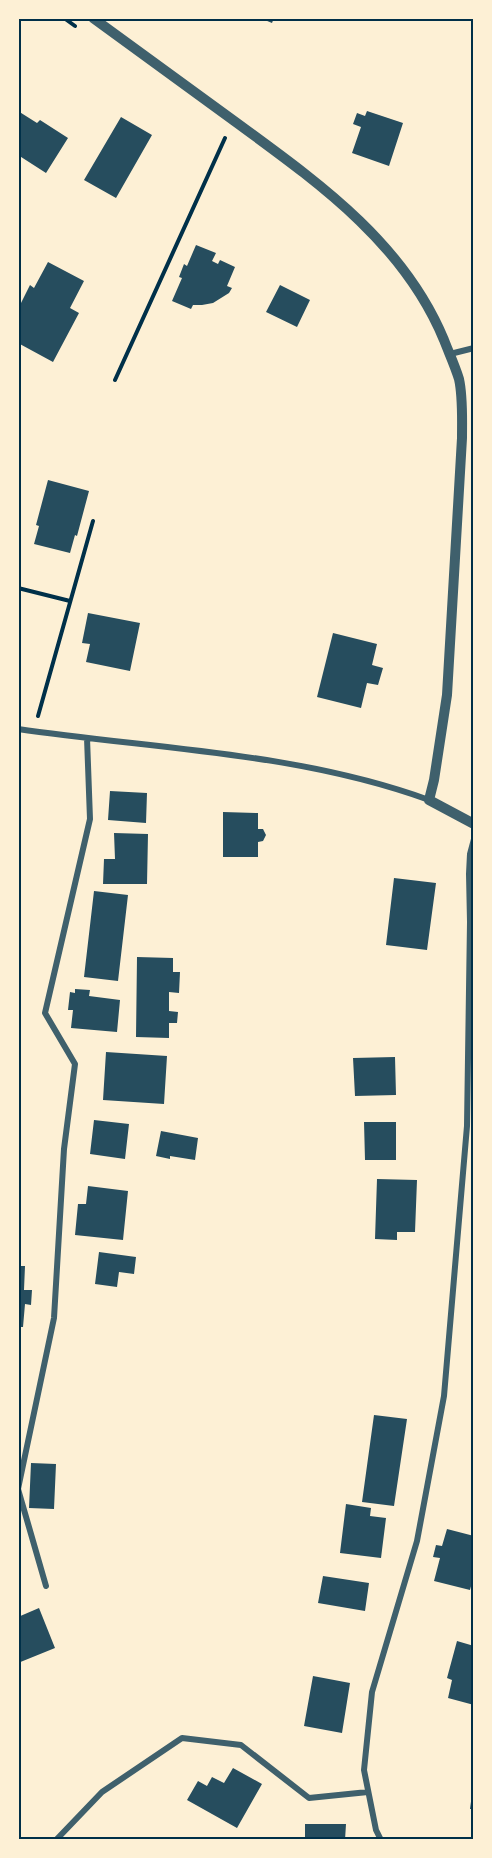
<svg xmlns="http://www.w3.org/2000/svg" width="492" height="1858" font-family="Karla,sans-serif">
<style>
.building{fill:#264d5e}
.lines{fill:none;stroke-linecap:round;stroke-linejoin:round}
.path{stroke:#003049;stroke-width:4}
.minor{stroke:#3f606c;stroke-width:6}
.tertiary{stroke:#3f606c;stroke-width:10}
.neatline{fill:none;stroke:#003049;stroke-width:2}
</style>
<rect width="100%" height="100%" fill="#fdf0d5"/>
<path class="building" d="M260,18H274L272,23Z
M18,111L37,123L40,120L68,138L46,173L18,155Z
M367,111L403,123L389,166L352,153L361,127L353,124L357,113L365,116Z
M121,117L152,135L116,198L84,180Z
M196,245L216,253L212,261L218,264L220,260L235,267L227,286L232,288L229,293L213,303L202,305H193L191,309L172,301L182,278L179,277L184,264L187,266Z
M48,262L84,281L70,308L79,313L53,362L18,343V309L30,285L34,288Z
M280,285L310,300L297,327L266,312Z
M48,480L89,491L77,536L75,535L70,553L34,544L39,526L36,525Z
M88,613L140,623L130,671L86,662L90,644L82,643Z
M333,633L377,644L372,665L383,668L378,685L367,683L361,708L317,697Z
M110,791L147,793L146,823L108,820Z
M223,812L258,813V829H263L266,835L263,841L258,842V857H223Z
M114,833L148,834L147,884H103L104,859H115Z
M394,878L436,883L427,950L386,945Z
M94,891L128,895L118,981L84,977Z
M137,957L173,958V972H180L179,993L169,992V1011L178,1012L177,1023H169V1038L136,1037Z
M75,989L90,990L89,996L120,1000L117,1032L71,1028L73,1010H68L70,992L75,993Z
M106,1052L167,1056L164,1104L103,1100Z
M395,1057L396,1095L355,1096L353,1058Z
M94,1120L129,1124L125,1159L90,1154Z
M364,1122H396V1160H365Z
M161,1131L198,1138L195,1160L170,1156V1159L156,1156Z
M377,1179L417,1180L415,1232H397V1240L375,1239Z
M88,1186L128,1191L123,1240L75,1235L78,1204H86Z
M99,1252L136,1257L134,1274L119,1272L117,1287L95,1284Z
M18,1266H25L24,1290H32L31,1305L25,1304L23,1327H18Z
M374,1415L407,1419L394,1506L362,1502Z
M31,1463L56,1464L54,1509L29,1508Z
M346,1504L371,1508L370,1516L386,1518L381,1558L340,1553Z
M447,1529L474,1536V1575L470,1590L434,1581L440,1558L433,1557L436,1545L442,1546Z
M323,1576L369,1583L365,1611L318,1603Z
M39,1608L55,1648L18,1663V1617Z
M457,1641L474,1646V1705L448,1698L452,1680L447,1678Z
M313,1676L350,1683L342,1733L304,1726Z
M233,1768L262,1784L237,1828L187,1800L198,1781L207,1786L212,1777L224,1783Z
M473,1787H474V1809H470Z
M305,1824H346L345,1840H305Z"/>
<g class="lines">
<path class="path" d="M64,18L75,26
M115,380L225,138
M18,588L70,601
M38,716L93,521"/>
<path class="minor" d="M450,354L474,348
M18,729C155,749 297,752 429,800
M18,1489L54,1318L64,1149L75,1064L45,1013L90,819L87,738
M18,1489L46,1586
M56,1840L102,1792L182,1738L241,1745L309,1798L368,1792
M381,1840L376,1830L364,1770L372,1692L417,1541L444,1396L467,1126L470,922L469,874L470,854L474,839"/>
<path class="tertiary" d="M93,18C141,53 189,88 237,123C319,183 404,243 444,340C449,353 455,366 459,379C463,397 462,418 462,438L447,695L434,780L429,800L474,824"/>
</g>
<rect width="492" height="1858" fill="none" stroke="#fdf0d5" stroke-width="39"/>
<rect x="20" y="20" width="452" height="1818" class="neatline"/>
</svg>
